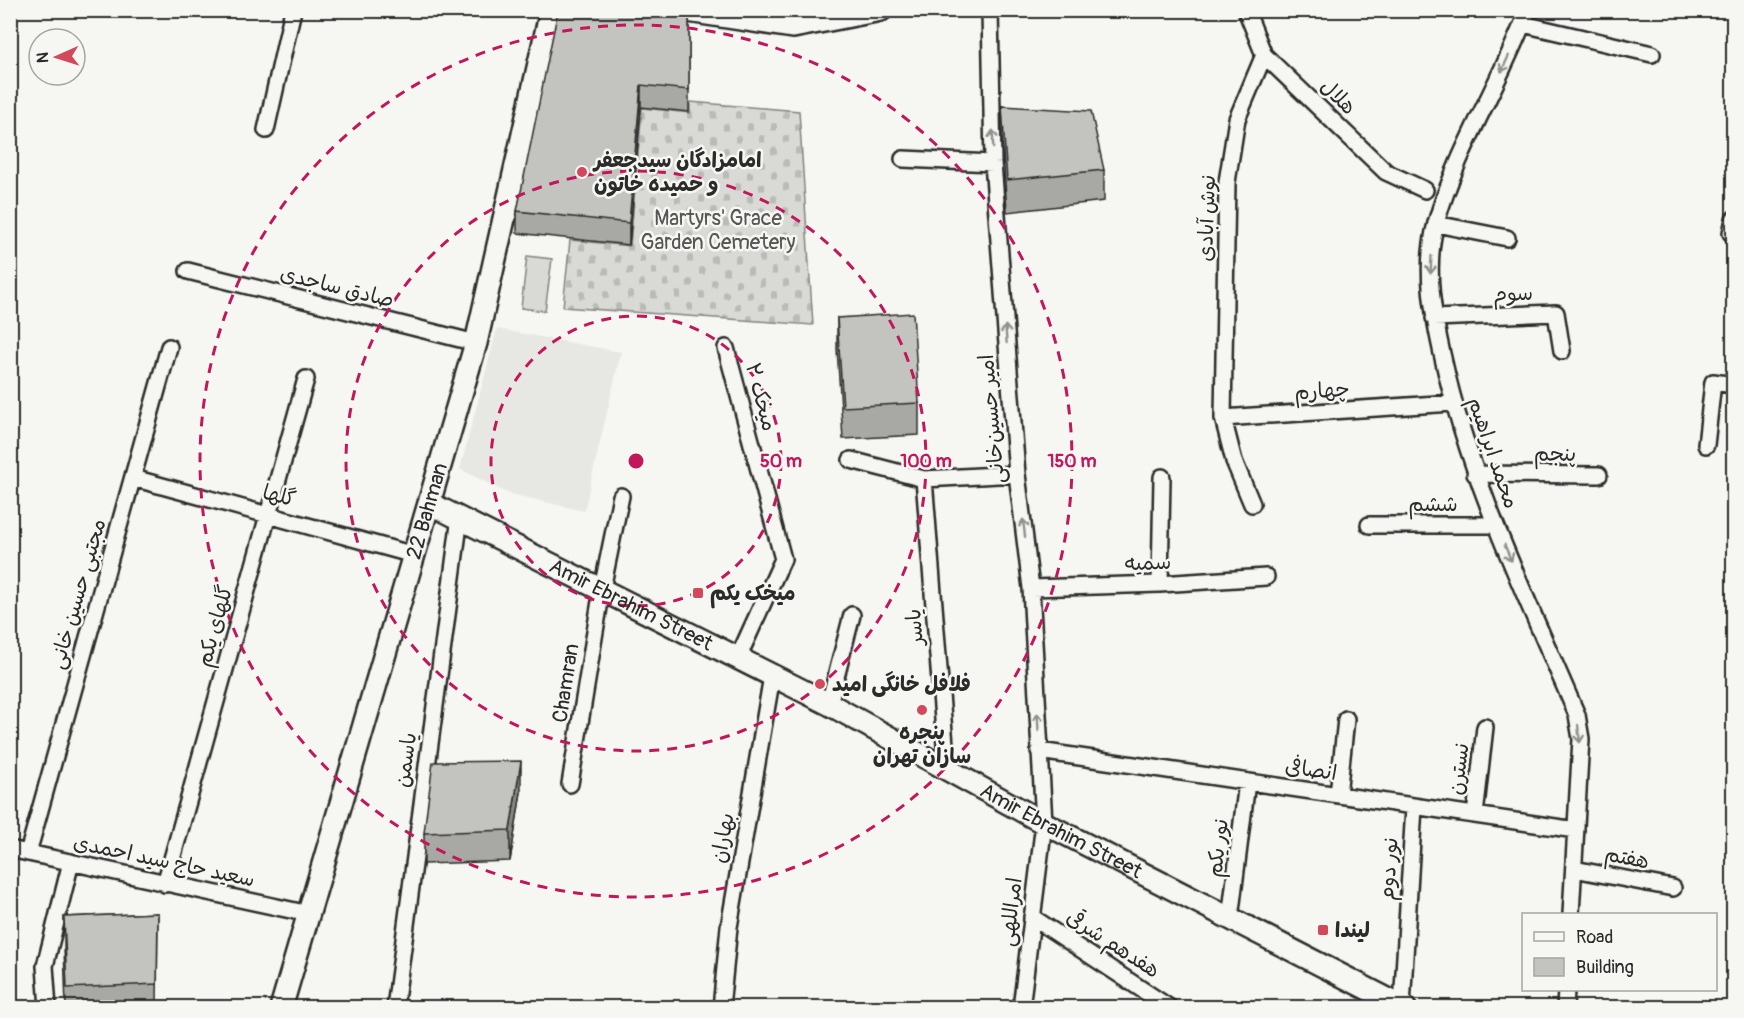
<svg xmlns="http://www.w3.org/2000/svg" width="1744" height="1018" font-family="Pangolin,'Playpen Sans Arabic',sans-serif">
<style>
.built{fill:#e7e7e3}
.cemetery{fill:url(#cemetery-stones);stroke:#828280;stroke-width:1.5}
.pitch{fill:#d9d9d5;stroke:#828280;stroke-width:1.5}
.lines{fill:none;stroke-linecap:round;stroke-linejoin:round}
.street-casing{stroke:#2b2b2b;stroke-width:20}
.secondary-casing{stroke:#2b2b2b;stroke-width:26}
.street{stroke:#f6f6f2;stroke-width:15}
.secondary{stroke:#f6f6f2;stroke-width:21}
.wall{fill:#a8a8a5;stroke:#2b2b2b;stroke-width:1.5}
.shaded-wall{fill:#888886;stroke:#2b2b2b;stroke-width:1.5}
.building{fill:#c3c3c0;stroke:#2b2b2b;stroke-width:1.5}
.oneway{stroke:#90908e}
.ring{fill:none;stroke:#c2185b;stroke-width:3;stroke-dasharray:10 8}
.poi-dot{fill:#d1495b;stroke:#f6f6f2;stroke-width:2}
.labels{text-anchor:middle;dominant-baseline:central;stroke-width:5;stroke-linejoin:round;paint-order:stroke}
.street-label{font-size:21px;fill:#2b2b2b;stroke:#f6f6f2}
.poi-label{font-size:21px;font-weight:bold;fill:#2b2b2b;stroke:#f6f6f2;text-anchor:start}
.park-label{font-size:21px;fill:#565656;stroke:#f6f6f2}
.centre{fill:#c2185b;stroke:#f6f6f2;stroke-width:3}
.ring-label{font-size:18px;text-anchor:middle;font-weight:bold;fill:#c2185b;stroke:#f6f6f2;stroke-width:5;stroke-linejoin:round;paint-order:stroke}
</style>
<defs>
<pattern id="cemetery-stones" width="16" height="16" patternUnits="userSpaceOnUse" patternTransform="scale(1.5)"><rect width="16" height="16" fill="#d9d9d5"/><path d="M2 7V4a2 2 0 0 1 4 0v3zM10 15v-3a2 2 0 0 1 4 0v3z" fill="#babab7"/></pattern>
</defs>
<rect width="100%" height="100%" fill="#f6f6f2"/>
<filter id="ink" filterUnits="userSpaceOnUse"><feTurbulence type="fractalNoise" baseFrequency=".0167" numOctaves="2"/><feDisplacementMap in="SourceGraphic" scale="12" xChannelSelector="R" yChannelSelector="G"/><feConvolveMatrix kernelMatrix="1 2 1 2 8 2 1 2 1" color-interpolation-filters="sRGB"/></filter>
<g filter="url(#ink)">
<path class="built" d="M497,329L621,352L584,511L507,493L460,469Z"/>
<path class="cemetery" d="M690,102L799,111L813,325L563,307L570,240L630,246L642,108L690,113Z"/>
<path class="pitch" d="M527,256L552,259L545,311L521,308Z"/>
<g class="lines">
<defs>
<path id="street" d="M990,10L993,163L1017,474L1031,588L1044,823L1021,1008
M1246,10L1264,55L1386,172L1425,190
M1528,10C1501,82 1457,149 1436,223C1424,268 1433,314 1443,358C1470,482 1527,598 1577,715L1581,739L1571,914
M1523,24L1652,54
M1264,55L1237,119L1227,182L1223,418L1453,403
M266,130L293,10
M903,159L993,163
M1436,224L1507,238
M1731,233L1734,219
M188,271L476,343
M1434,318L1556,313L1562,351
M726,348L783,559L738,658
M1223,418L1234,461L1252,504
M1706,445L1713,382L1734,385
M851,460L924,479L1017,474
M1475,474L1599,475
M133,478L414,555
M924,479L947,770
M1369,525H1496
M1160,584L1162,477
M1031,588L1160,584L1266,577
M829,704L852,615
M1039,751L1576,830
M570,784L602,589L621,496
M1338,795L1346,719
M1475,815L1485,727
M10,849L309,914
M28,853L169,347
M1574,869L1673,888
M165,884L306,379
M1032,917L1170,1008
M1230,919L1247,782
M1402,1006L1414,807
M48,1008L45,966L71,862
M395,1008L460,517
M721,1008L729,927L772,676
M1565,1008L1566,990"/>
<g id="secondary">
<path d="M681,10L793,27L881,10"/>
<path id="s1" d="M431,504L829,704L1044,823L1405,1008"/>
<path id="s2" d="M281,1008L476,343L551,10"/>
</g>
</defs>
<use href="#street" class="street-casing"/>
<use href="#secondary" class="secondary-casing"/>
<use href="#street" class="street"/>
<use href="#secondary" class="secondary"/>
</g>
<path class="wall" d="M689,10V112L641,107L629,245L517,233V211Z
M1002,106L1104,170V201L1007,212L1002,137Z
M837,318L919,403V435L843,439L837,349Z
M521,792L510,861L424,864V833Z
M158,913L157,1008H66L64,948V917Z"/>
<path class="shaded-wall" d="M641,85V107L629,245V223Z
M521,761V792L510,861V830Z"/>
<path class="building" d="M558,10H689V90L641,85L629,223L517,211Z
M1002,106L1091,111L1104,170L1007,180Z
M913,313L919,403L843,407L837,318Z
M521,761L510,830L424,833L433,762Z
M158,913L157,984L67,988L64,917Z"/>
<defs><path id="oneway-shaft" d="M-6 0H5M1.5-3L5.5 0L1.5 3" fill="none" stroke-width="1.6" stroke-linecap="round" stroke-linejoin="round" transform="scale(1.5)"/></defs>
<g class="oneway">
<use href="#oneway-shaft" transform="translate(1505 64) rotate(115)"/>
<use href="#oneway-shaft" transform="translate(993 139) rotate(-91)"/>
<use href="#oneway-shaft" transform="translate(1431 265) rotate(93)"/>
<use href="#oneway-shaft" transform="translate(1006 334) rotate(-94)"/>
<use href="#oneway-shaft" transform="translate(1024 528) rotate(-97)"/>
<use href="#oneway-shaft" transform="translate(1508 553) rotate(67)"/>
<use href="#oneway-shaft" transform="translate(1038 722) rotate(-93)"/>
<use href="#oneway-shaft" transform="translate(1579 734) rotate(84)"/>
</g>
</g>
<g class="ring">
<circle cx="636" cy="461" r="145"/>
<circle cx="636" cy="461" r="290"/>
<circle cx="636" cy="461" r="436"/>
</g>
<g class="poi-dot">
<circle cx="582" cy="172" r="6"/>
<rect x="692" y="587" width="12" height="12" rx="3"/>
<circle cx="820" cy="684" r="6"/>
<circle cx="922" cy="710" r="6"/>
<rect x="1317" y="924" width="12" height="12" rx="3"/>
</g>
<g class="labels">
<g class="street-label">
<text transform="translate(1338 97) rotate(44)">هلال</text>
<text transform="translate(1207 218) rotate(-88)">نوش آبادی</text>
<text transform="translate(337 287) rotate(14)">صادق ساجدی</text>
<text transform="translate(1513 294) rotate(-2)">سوم</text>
<text transform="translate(1322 391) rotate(-4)">چهارم</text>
<text transform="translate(761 397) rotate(75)">میخک ۲</text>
<text transform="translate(992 419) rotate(-95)">امیر حسین‌خانی</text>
<text transform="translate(1493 453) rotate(71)">محمد ابراهیم</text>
<text transform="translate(1555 454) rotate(1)">پنجم</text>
<text transform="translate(279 496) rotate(15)">گلها</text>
<text x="1433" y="504">ششم</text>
<text stroke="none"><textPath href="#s2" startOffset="518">22 Bahman</textPath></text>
<text transform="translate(1148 563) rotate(-2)">سمیه</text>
<text transform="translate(78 594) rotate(-74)">مجتبی حسین خانی</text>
<text stroke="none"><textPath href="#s1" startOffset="224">Amir Ebrahim Street</textPath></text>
<text transform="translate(215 626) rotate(-74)">گلهای یکم</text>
<text transform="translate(915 627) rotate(-95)">یاسر</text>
<text transform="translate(566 683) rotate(-81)">Chamran</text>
<text transform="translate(406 760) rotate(-82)">یاسمن</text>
<text transform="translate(1459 769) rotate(-83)">نسترن</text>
<text transform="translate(1311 770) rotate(8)">انصافی</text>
<text stroke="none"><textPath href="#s1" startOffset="710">Amir Ebrahim Street</textPath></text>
<text transform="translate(723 838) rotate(-80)">بهاران</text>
<text transform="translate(1218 848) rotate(-83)">نور یکم</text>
<text transform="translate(1627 858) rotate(11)">هفتم</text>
<text transform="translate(164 861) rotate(12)">سعید حاج سید احمدی</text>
<text transform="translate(1389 869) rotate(-86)">نور دوم</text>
<text transform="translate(1011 912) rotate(-83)">امراللهی</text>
<text transform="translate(1113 944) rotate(33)">هفدهم شرقی</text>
</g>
<g class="poi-label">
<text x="594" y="160">امامزادگان سیدجعفر<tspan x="594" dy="24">و حمیده خاتون</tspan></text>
<text x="710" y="593">میخک یکم</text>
<text x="832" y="684">فلافل خانگی امید</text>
<text x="922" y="732" text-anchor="middle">پنجره<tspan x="922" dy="24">سازان تهران</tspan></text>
<text x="1335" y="930">لیندا</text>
</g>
<g class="park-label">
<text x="718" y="218">Martyrs' Grace<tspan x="718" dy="24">Garden Cemetery</tspan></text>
</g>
</g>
<circle cx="636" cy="461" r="9" class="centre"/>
<g class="ring-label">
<text x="781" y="467">50 m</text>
<text x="926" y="467">100 m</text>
<text x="1072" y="467">150 m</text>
</g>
<rect width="1744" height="1018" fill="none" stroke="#f6f6f2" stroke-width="36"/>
<rect x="18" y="18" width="1708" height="982" fill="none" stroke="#2b2b2b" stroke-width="2" filter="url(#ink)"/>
<rect x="1522" y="913" width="195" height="78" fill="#f6f6f2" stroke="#a5a5a2" stroke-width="1.5"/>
<rect x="1534" y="932" width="30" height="9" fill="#f6f6f2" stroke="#a5a5a2" stroke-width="1.5"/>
<text x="1576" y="943" font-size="18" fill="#2b2b2b">Road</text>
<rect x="1534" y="958" width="30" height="18" fill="#c3c3c0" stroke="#a5a5a2" stroke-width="1.5"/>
<text x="1576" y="973" font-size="18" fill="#2b2b2b">Building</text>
<g transform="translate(57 57) rotate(267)"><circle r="28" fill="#f6f6f2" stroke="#a5a5a2" stroke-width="1.5"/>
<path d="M0-4.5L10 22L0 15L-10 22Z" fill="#d1495b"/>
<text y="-9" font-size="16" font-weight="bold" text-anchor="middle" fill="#2b2b2b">N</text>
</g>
</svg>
